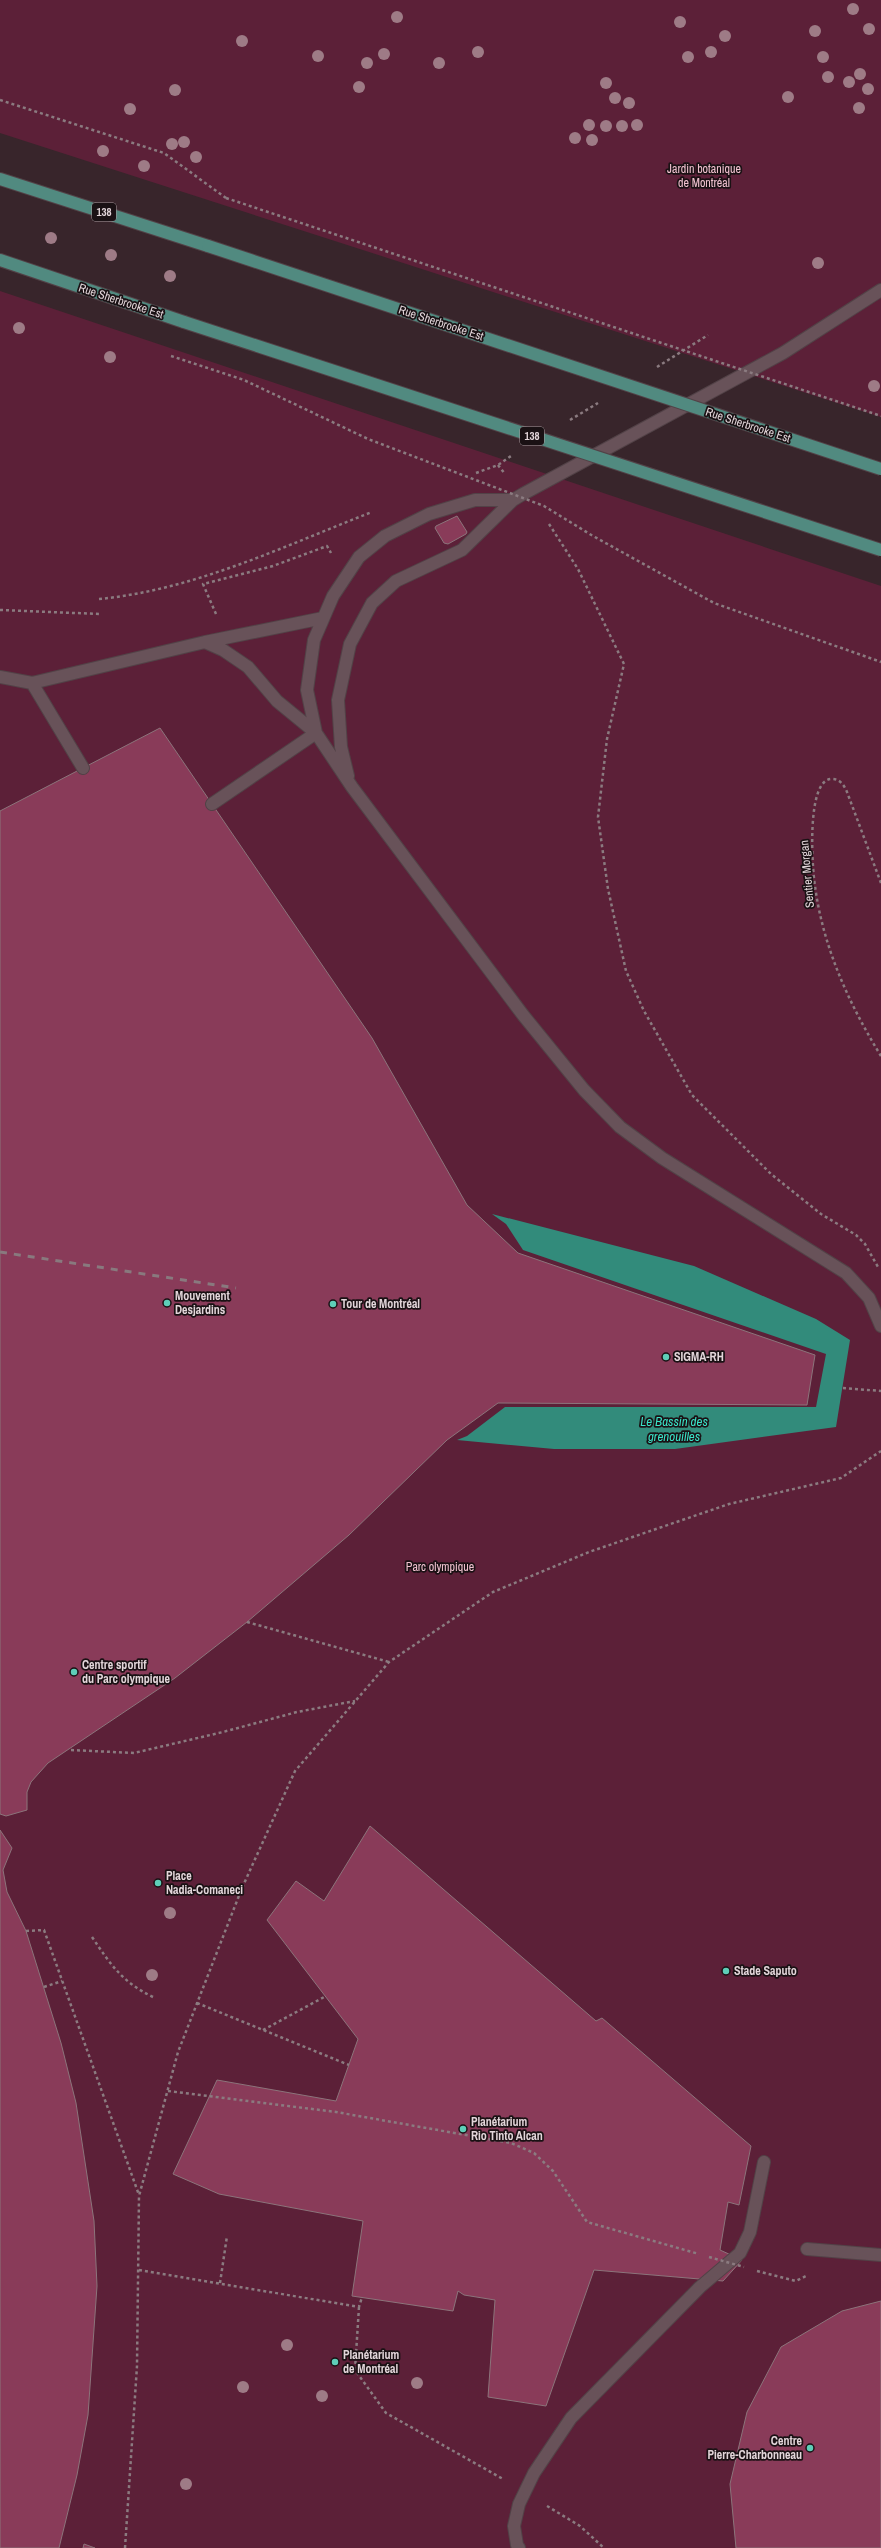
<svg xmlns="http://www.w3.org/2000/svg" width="881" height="2548" font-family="'Archivo Narrow',sans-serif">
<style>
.green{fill:#5c2038}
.water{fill:#328b7b}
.building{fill:#893b59;stroke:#8c747b}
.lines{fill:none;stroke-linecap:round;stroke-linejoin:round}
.lane-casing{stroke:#524247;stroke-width:14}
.primary-casing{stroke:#524247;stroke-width:14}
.path{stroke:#8b7b80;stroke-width:2.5;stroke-dasharray:3 3;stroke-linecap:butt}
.lane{stroke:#685259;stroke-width:12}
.primary{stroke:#518a80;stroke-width:12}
.rail{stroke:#89797e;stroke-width:3;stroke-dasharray:7 7;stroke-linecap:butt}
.primary-bridge-casing{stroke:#524247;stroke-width:14;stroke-linecap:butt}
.path-bridge{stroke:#8b7b80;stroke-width:2.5;stroke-dasharray:3 3;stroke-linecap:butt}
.primary-bridge{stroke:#518a80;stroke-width:12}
.tree{fill:#9e7b86}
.poi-dot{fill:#5eceb8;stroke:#1a1114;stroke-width:1.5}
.labels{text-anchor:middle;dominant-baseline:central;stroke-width:3.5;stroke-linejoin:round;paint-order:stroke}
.shield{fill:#1a1114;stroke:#a79b9f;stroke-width:1}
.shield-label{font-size:11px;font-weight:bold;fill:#e3d6da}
.park-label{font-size:12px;fill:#f1c2d0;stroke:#1a1114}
.street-label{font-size:12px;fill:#e3d6da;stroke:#1a1114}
.poi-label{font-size:12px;font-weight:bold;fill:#e3d6da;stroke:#1a1114;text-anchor:start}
.water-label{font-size:13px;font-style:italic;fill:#39e4c8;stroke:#1a1114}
</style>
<rect width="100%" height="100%" fill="#38252b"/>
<path class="green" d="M0,0H881V417L0,133Z
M0,291L881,586V2548H0Z"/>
<path class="water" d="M492,1214L694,1266L816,1319L850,1340L836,1427L675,1449H554L457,1440L467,1436L505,1407H816L826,1354L523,1250L506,1224Z"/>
<path class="building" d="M457,516L467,532L466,534L448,544L444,543L435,528L436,526Z
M160,728L372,1038L467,1205L518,1253L815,1355L807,1405L498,1403L447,1440L349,1535L247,1622L175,1678L48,1763L31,1782L27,1792V1810L6,1816L0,1814V811Z
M370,1826L596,2021L602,2018L751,2146L739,2205L728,2202L720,2250L742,2260L723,2281L594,2270L546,2406L488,2397L495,2300L464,2295L458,2291L453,2311L352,2296L363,2221L219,2194L173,2174L217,2080L336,2101L358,2039L267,1920L296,1881L324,1901Z
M0,1830L12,1848L3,1870L7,1892L26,1931L61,2043L76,2103L94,2221L97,2286L88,2415L77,2475L59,2548H0Z
M881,2301V2548H736L730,2484L747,2412L781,2347L842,2311Z
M84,2544L95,2548H83Z"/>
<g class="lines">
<defs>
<path id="lane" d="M513,500H475L429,514L385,536L359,557L333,596L314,640L307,690L316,733L352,787L523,1015L584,1090L620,1127L662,1158L846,1273L869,1298L881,1326
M205,642L323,618
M0,677L32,683L205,642L223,650L248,667L277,701L316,733L212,804
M32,683L83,768
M348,776L341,747L338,700L350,644L372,603L396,581L462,550L513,500L523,494L783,353L881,290
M807,2249L881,2255
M519,2548L517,2545L514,2526L519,2504L534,2473L571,2418L700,2287L740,2253L750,2232L764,2162"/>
<path id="primary" d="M0,179L208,246
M0,260L184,322"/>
</defs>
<use href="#lane" class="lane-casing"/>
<use href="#primary" class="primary-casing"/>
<path class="path" d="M0,100L164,153L226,198
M657,367L708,335
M570,420L598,403
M498,465L505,474
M476,473L498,465L511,456
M549,524L578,569L624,664L607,739L598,817L608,889L626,971L644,1011L692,1095L771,1174L821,1214L856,1235L865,1244L878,1267
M99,599C194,590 284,546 372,512
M0,610L100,614
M216,614L203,584L273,566L327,546L331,553
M881,883L847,792C844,785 840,779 832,779C806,778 812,868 815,886C823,947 849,1004 881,1056
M843,1388L881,1391
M247,1622L389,1662
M71,1750L134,1753L223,1732L297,1712L355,1701
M26,1931L44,1930L139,2195
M92,1937C111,1965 122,1982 153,1997
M44,1987L62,1981
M197,2003L349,2065
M263,2030L326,1996
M168,2091L336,2112L511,2143L534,2153L553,2171L587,2222L699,2254
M139,2270L359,2307L362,2297
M757,2271L796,2281L806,2276
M220,2283L227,2236
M359,2307L355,2370L386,2413L503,2479
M547,2506L580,2526L604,2548
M125,2548L137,2366L139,2196L178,2052L242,1888L295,1771L389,1662L493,1592L589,1552L729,1504L841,1478L881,1451"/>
<use href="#lane" class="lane"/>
<use href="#primary" class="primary"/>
<path class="rail" d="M0,1252L236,1288"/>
<defs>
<path id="primary-bridge" d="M208,246L881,469
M184,322L881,550"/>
</defs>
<use href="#primary-bridge" class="primary-bridge-casing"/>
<path class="path-bridge" d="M226,198L881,416
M171,356L244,380L368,439L544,506L593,536L714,603L881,662
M709,2257L744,2267"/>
<use href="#primary-bridge" class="primary-bridge"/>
</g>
<g class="tree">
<circle cx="853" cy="9" r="6"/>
<circle cx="397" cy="17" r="6"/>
<circle cx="680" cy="22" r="6"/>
<circle cx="869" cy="29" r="6"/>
<circle cx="815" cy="31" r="6"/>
<circle cx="725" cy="36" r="6"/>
<circle cx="242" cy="41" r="6"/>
<circle cx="478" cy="52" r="6"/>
<circle cx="711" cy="52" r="6"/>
<circle cx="384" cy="54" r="6"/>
<circle cx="318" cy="56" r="6"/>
<circle cx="688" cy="57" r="6"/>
<circle cx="823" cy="57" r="6"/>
<circle cx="367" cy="63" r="6"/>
<circle cx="439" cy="63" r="6"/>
<circle cx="860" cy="74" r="6"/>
<circle cx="828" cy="77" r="6"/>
<circle cx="849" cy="82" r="6"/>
<circle cx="606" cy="83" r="6"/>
<circle cx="359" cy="87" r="6"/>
<circle cx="868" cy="89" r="6"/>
<circle cx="175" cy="90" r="6"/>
<circle cx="788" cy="97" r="6"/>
<circle cx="615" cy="98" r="6"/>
<circle cx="629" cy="103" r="6"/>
<circle cx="859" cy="108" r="6"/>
<circle cx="130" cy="109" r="6"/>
<circle cx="589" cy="125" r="6"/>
<circle cx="637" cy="125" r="6"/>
<circle cx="606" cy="126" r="6"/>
<circle cx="622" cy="126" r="6"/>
<circle cx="575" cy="138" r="6"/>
<circle cx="592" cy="140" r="6"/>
<circle cx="184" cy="142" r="6"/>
<circle cx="172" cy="144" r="6"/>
<circle cx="103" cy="151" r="6"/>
<circle cx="196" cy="157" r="6"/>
<circle cx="144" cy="166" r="6"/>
<circle cx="51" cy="238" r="6"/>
<circle cx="111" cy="255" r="6"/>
<circle cx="818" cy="263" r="6"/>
<circle cx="170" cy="276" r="6"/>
<circle cx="19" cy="328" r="6"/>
<circle cx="110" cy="357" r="6"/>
<circle cx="874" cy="386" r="6"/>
<circle cx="170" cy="1913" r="6"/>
<circle cx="152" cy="1975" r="6"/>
<circle cx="287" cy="2345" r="6"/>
<circle cx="417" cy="2383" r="6"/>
<circle cx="243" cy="2387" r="6"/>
<circle cx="322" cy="2396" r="6"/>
<circle cx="186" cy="2484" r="6"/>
</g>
<g class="poi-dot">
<circle cx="167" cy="1303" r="4"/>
<circle cx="333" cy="1304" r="4"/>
<circle cx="666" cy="1357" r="4"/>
<circle cx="74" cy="1672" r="4"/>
<circle cx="158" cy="1883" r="4"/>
<circle cx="726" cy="1971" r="4"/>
<circle cx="463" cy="2129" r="4"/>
<circle cx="335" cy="2362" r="4"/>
<circle cx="810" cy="2448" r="4"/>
</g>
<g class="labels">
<g class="shield">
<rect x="92" y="203" width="24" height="18" rx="3"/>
<rect x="520" y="427" width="24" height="18" rx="3"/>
</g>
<g class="shield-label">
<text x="104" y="212">138</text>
<text x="532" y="436">138</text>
</g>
<g class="park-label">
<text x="704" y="169">Jardin botanique<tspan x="704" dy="14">de Montréal</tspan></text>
<text x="440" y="1567">Parc olympique</text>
</g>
<g class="street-label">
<text transform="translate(121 301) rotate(18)">Rue Sherbrooke Est</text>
<text transform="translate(441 323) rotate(18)">Rue Sherbrooke Est</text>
<text transform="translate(748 425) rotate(18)">Rue Sherbrooke Est</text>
<text transform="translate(807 874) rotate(-95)">Sentier Morgan</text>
</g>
<g class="poi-label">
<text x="175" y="1296">Mouvement<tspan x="175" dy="14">Desjardins</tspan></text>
<text x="341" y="1304">Tour de Montréal</text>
<text x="674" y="1357">SIGMA-RH</text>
<text x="82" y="1665">Centre sportif<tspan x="82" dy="14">du Parc olympique</tspan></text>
<text x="166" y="1876">Place<tspan x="166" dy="14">Nadia-Comaneci</tspan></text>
<text x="734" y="1971">Stade Saputo</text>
<text x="471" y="2122">Planétarium<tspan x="471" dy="14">Rio Tinto Alcan</tspan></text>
<text x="343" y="2355">Planétarium<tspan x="343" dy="14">de Montréal</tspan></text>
<text x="802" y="2441" text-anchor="end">Centre<tspan x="802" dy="14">Pierre-Charbonneau</tspan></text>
</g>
<g class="water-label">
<text x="674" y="1421">Le Bassin des<tspan x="674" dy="15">grenouilles</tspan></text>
</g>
</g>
</svg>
